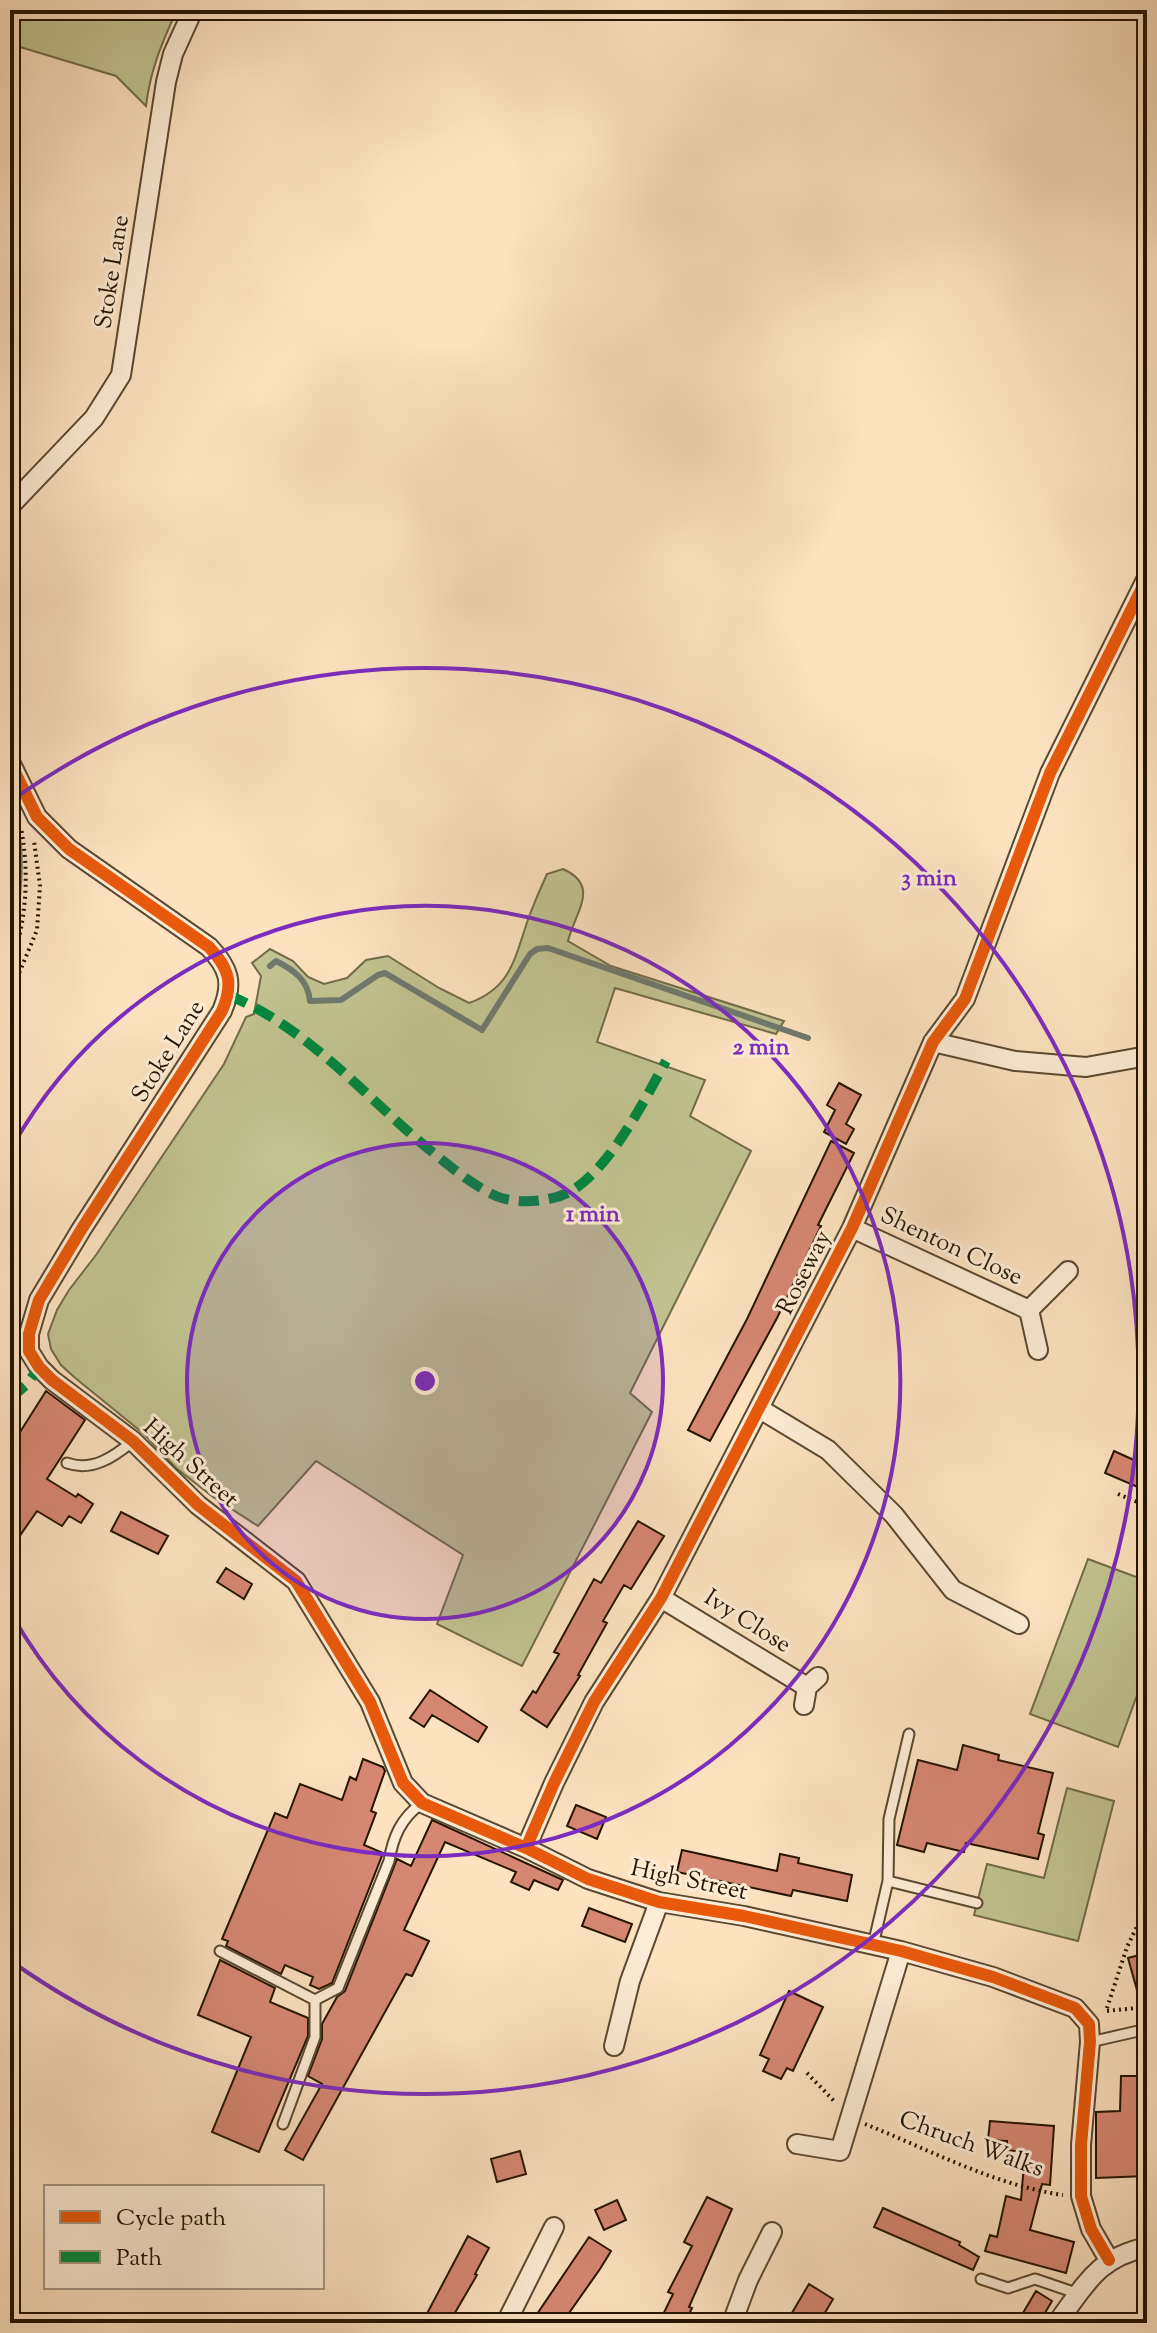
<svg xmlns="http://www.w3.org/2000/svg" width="1157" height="2333" font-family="'Sorts Mill Goudy',serif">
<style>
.green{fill:#c1c390;stroke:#726c48;stroke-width:2}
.water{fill:#a1bcb8;stroke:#6f796e;stroke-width:2}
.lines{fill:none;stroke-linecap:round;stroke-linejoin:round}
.stream{stroke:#6f796e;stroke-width:6}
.building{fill:#d68772;stroke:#241400;stroke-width:2}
.lane-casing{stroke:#5a4830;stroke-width:13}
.street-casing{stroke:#5a4830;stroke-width:22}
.path{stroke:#241400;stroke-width:4;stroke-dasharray:2 4;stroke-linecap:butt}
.lane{stroke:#fdecd5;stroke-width:9}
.street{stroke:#fdecd5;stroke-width:18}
.quiet{stroke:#00873e;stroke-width:10;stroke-dasharray:20 10;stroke-linecap:butt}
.cycleway-casing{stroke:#fdecd5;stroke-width:17}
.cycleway{stroke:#e8590c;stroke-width:12}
.ring{fill:none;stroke:#7b2cbf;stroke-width:4}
.labels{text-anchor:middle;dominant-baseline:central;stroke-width:6;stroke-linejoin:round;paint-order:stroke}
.street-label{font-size:24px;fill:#241400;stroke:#fdecd5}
.centre{fill:#7b2cbf;stroke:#fdecd5;stroke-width:4}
.ring-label{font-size:24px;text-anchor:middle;font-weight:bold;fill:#7b2cbf;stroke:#fdecd5;stroke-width:6;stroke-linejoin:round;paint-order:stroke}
</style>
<rect width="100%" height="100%" fill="#fce2bf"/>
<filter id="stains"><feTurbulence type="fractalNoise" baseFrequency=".0025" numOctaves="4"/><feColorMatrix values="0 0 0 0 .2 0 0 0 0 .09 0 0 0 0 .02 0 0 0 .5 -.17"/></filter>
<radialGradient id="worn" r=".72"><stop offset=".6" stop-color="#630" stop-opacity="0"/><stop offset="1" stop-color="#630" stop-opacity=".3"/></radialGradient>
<path class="green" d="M10,10H177C162,42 150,71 146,106L116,76L10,44Z
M563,869C601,886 575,912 568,941L611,966L784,1021L776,1034L615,988L597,1042L705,1080L690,1116L751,1151L630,1393L652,1412L522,1666L437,1624L463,1555L316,1461L258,1526L213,1497L176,1468L144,1434L74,1377L61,1365L51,1349L48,1334L57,1310L69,1290L96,1255L224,1064L246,1017L254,1014L261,976L252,963L270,949L293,961L308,977L324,984L347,978L366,960L388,956L439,988L469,1003C514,987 515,954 530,914C535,901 541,887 547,874Z
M1088,1559L1147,1581V1668L1118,1747L1030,1714Z
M1067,1788L1114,1801L1078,1941L974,1915L987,1864L1044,1878Z"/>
<path class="water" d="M10,805C29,839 22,909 10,944Z"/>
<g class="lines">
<path class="stream" d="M270,966L276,961C294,970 308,980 310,1001L341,1000L378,975L385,973L482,1030L530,954L537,949L548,948L808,1038"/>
</g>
<path class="building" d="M839,1083L861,1095L846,1124L854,1129L846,1144L824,1132L835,1110L827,1105Z
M831,1141L854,1153L818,1225L821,1226L777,1318L710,1441L688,1430L747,1319Z
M46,1391L85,1420L47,1479L76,1497L78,1494L93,1504L81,1523L69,1516L62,1526L37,1511L10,1550V1448Z
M1114,1451L1147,1466V1491L1105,1473Z
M121,1512L168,1536L158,1554L111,1531Z
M638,1521L664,1536L631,1589L624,1585L603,1621L607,1623L578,1675L580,1676L547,1727L521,1710L533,1691L536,1693L559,1654L554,1652L594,1579L601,1583Z
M226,1568L252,1584L244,1599L217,1582Z
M430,1690L487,1727L478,1742L432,1715L424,1727L410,1718Z
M963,1745L999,1755L998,1760L1053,1773L1038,1833L1044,1835L1038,1859L966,1843L964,1852L927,1843L924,1852L897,1845L918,1760L957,1770Z
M363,1759L383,1767L385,1771L371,1811L376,1813L364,1845L383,1853L332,1983L319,1989L310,1985L313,1977L285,1965L281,1974L226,1946L228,1941L222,1939L275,1813L287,1818L300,1784L342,1800L350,1777L356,1780Z
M576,1805L606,1817L597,1839L567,1826Z
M432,1820L563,1880L558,1890L534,1880L529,1890L511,1882L516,1872L445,1842L404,1930L429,1941L412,1976L406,1974L303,2160L285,2150L322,2084L308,2076L322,2039V2024L337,1997L345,1991L397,1859L411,1866Z
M682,1850L777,1871L780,1854L799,1858L798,1863L852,1875L847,1901L793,1890L791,1896L677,1872Z
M589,1908L632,1924L625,1942L582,1926Z
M1147,1953V2007L1142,2008L1128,1958Z
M220,1960L275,1988L270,2002L308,2018V2036L259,2152L212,2132L251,2037L198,2015Z
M789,1991L823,2007L793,2071L787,2068L781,2079L763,2071L769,2059L760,2055Z
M1121,2076H1144L1143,2147L1147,2146V2176L1096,2178V2112L1120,2111Z
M990,2121L1054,2126L1050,2185L1042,2184L1030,2230L1074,2242L1066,2273L985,2251L990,2235L997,2237L1006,2196L1021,2200L1025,2152L1007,2150V2141L988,2140Z
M520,2151L526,2174L497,2182L491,2159Z
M707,2197L732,2209L689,2307L692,2308L685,2323H659L673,2294L668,2292L692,2246L684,2242Z
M617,2200L626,2220L604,2230L595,2210Z
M883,2208L960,2242L959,2245L979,2257L973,2270L874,2227Z
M468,2236L489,2248L475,2274L477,2275L449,2323H422Z
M589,2237L611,2251L600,2269L562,2323H531Z
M809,2284L833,2299L819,2323H786Z
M1036,2291L1052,2301L1039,2323H1017Z"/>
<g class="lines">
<defs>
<path id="lane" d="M67,1463C92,1472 114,1457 133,1441
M888,1881L977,1903
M873,1945L888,1881L889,1819L909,1734
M220,1951L315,2000
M1090,2042L1147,2029
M283,2124L315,2037V2000L338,1988L389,1861C393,1837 401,1818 422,1803
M981,2279L1008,2288L1035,2279L1079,2294"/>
<path id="street" d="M10,506L94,418L121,375L166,82L173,54L193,10
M10,762L37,817L69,849L209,947C229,968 234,983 222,1011L81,1230L39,1300L29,1334V1351L39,1367L52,1380L133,1441L198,1505L296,1581L370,1702L403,1783L422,1803L526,1848L588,1879L659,1902L744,1916L901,1951L993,1977L1075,2008L1089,2024L1090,2042L1081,2145V2196L1091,2229L1109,2260
M933,1042L1015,1061L1086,1067L1147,1056
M852,1228L1029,1310
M1038,1350L1029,1310L1068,1271
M760,1409L828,1450L894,1515L953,1590L1019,1624
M661,1598L807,1687
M804,1705L807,1687L818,1677
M526,1848L554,1783L594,1702L661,1598L852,1228L933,1042L965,999L1050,773L1147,578
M614,2046L630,1981L659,1902
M797,2144L840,2151L901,1951
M506,2323L554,2227
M732,2323L748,2280L772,2232
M1057,2323C1086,2284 1097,2258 1147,2247"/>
</defs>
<use href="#lane" class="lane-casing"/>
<use href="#street" class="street-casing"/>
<path class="path" d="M10,969C26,923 30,876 21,828
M10,995L37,930L40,886L34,841
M1118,1494L1147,1506
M1147,1906L1127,1947L1106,2011L1147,2007
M807,2073L836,2103
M865,2124C930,2150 994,2185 1063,2195"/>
<use href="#lane" class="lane"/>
<use href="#street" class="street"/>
<path class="quiet" d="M228,995C309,1028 365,1097 431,1151C451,1167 472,1185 496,1196C517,1205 554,1202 573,1190C612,1165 644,1101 666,1061
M10,1399L27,1384L39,1367"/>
<defs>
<path id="cycleway" d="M10,762L37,817L69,849L209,947C229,968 234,983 222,1011L81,1230L39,1300L29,1334V1351L39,1367L52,1380L133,1441L198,1505L296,1581L370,1702L403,1783L422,1803L526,1848L588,1879L659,1902L744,1916L901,1951L993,1977L1075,2008L1089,2024L1090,2042L1081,2145V2196L1091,2229L1109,2260
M526,1848L554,1783L594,1702L661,1598L852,1228L933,1042L965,999L1050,773L1147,578"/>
</defs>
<use href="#cycleway" class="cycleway-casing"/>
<use href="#cycleway" class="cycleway"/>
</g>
<circle cx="425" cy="1381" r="238" fill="#7b2cbf" fill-opacity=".12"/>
<g class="ring">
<circle cx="425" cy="1381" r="238"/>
<path d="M12 1147A475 475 0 1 1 12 1615"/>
<path d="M11 801A713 713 0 1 1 11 1961"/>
</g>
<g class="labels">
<g class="street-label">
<text transform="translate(113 272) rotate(-81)">Stoke Lane</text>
<text transform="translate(169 1052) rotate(-58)">Stoke Lane</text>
<text transform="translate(951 1247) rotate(25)">Shenton Close</text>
<text transform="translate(805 1273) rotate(-63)">Roseway</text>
<text transform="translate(190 1464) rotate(42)">High Street</text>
<text transform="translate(747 1622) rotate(32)">Ivy Close</text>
<text transform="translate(689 1881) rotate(12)">High Street</text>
<text transform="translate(971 2145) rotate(20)">Chruch Walks</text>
</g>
</g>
<circle cx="425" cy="1381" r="12" class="centre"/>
<g class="ring-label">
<text x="929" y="885">3 min</text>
<text x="761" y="1054">2 min</text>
<text x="593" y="1221">1 min</text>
</g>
<rect width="1157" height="2333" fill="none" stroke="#fce2bf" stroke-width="40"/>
<rect x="12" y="12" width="1133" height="2309" fill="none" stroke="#241400" stroke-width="4"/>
<rect x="20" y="20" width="1117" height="2293" fill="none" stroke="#241400" stroke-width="2"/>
<rect x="44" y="2185" width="280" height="104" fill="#fdecd5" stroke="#a69680" stroke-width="2"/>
<rect x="60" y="2211" width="40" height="12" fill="#e8590c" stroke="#a69680" stroke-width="2"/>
<text x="116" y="2225" font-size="24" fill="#241400">Cycle path</text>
<rect x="60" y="2251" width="40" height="12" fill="#00873e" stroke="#a69680" stroke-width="2"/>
<text x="116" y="2265" font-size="24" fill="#241400">Path</text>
<rect width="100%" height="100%" filter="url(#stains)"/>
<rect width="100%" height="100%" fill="url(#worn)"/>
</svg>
